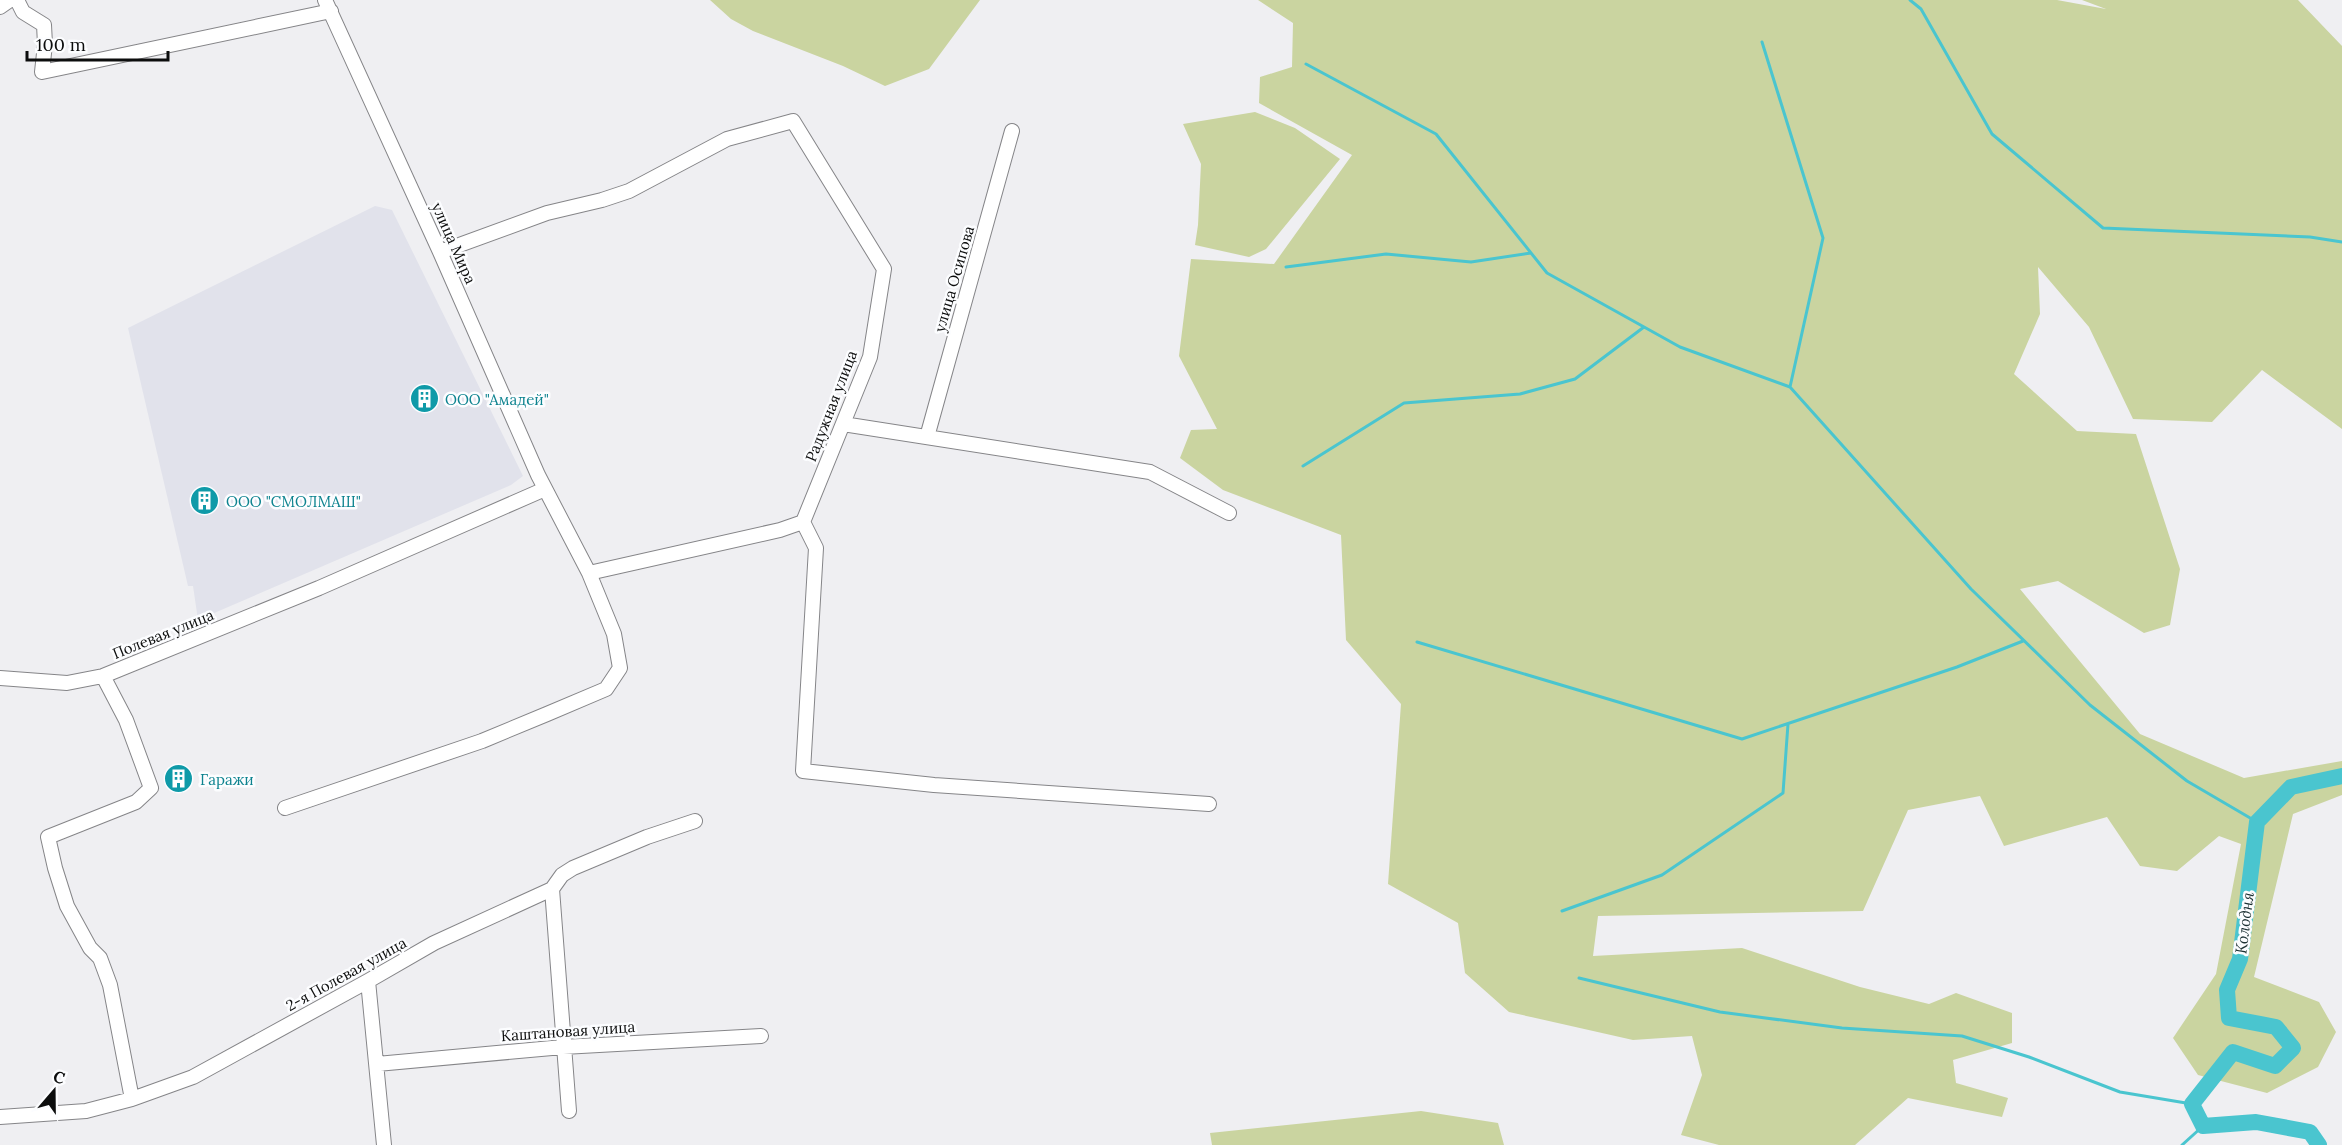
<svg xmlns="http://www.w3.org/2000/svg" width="2342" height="1145" font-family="Lora,serif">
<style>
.built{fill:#e1e2eb}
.green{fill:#cad4a0}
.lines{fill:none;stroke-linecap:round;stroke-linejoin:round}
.stream{stroke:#4ac5cf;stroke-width:3}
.river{stroke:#4ac5cf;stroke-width:16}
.minor-casing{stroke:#858588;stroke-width:16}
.minor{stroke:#fff;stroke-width:14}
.labels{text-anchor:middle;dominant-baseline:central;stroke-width:5;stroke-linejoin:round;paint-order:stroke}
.street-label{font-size:15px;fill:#0c0d0d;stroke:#fcfdff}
.culture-label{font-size:15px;fill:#0d838f;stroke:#fcfdff;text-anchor:start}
.water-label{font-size:16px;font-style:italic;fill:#1c3133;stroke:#fcfdff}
</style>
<rect width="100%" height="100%" fill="#efeff2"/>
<path class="built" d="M375,206L392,210L523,476L511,485L198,620L193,586H188L128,328Z"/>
<path class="green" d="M710,0H980L929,69L885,86L843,66L753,31L731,19Z
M1258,0H2057L2106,9L2082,0H2298L2342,46V429L2262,370L2212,422L2133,419L2089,327L2038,267L2040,314L2014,374L2077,431L2136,434L2180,569L2170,625L2144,633L2058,581L2020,589L2140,734L2244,778L2342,761V795L2293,814L2254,977L2319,1002L2336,1032L2318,1067L2267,1093L2198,1075L2173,1038L2216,974L2241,844L2219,836L2177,871L2140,866L2107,817L2004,846L1980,796L1908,810L1863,911L1598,916L1593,956L1742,948L1860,987L1929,1004L1956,993L2012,1013V1043L1953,1060L1956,1083L2008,1098L2002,1117L1908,1098L1855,1145H1719L1681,1135L1702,1075L1692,1036L1633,1040L1509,1012L1465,973L1458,923L1388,884L1401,704L1346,640L1341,535L1223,490L1180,458L1191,430L1217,429L1179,356L1191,259L1274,264L1352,155L1259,103L1260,77L1292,67L1293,23Z
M1255,112L1295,128L1340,159L1266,249L1249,257L1195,245L1198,225L1201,164L1183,124Z
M1421,1111L1498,1123L1504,1145H1212L1210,1133Z"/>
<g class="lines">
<path class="stream" d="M1910,0L1921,9L1992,134L2103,228L2310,237L2342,242
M1762,42L1823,238L1790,387
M1306,64L1436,134L1547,273L1680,347L1790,387L1971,589L2090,705L2187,781L2257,822
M1286,267L1386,254L1471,262L1531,253
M1303,466L1404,403L1520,394L1575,379L1644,327
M1417,642L1742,739L1957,667L2023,641
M1562,911L1662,875L1783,793L1788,724
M1579,978L1720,1012L1842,1028L1962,1036L2029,1057L2120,1092L2192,1104
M2182,1145L2203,1126"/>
<path class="river" d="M2319,1145L2310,1132L2256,1122L2203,1126L2192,1104L2233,1052L2275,1066L2293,1048L2276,1027L2229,1018L2227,990L2240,959L2257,822L2291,787L2342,776"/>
<defs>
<path id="minor" d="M17,0L23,12L44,25L45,44L42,72L331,11
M0,7L10,0
M440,252L547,213L602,200L629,191L727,139L793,121L884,269L870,357L803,522L780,530L589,573
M843,424L1150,472L1229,513
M927,437L1012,131
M803,522L816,548L803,771L934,785L1209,804
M103,676L126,720L151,788L136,802L48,837L55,868L67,906L90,948L100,958L110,985L132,1099
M0,678L67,683L103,676L319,588L545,489
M285,808L482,741L547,714L606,689L620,668L614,634L589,573L538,475L440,252L325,0
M552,889L569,1111
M368,981L384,1145
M377,1064L563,1047L761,1036
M0,1117L86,1111L132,1099L193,1077L368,981L434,943L552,889L562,875L573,868L647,837L695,821"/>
</defs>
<use href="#minor" class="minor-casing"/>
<use href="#minor" class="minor"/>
</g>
<defs>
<symbol id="building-disc" viewBox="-11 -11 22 22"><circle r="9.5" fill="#0f9aa8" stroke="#fcfdff"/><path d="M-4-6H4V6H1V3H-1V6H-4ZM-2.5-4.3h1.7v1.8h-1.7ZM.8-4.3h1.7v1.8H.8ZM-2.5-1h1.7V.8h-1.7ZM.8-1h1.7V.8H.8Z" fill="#fff"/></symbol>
</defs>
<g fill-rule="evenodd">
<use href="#building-disc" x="408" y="382" width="33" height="33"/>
<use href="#building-disc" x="188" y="484" width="33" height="33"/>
<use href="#building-disc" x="162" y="762" width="33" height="33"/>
</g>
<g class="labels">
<g class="street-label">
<text transform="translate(454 243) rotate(66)">улица Мира</text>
<text transform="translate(954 279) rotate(-74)">улица Осипова</text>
<text transform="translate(831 406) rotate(-69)">Радужная улица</text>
<text transform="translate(163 634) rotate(-22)">Полевая улица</text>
<text transform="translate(346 974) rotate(-29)">2-я Полевая улица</text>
<text transform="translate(568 1031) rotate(-4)">Каштановая улица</text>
</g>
<g class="culture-label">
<text x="445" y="399">ООО "Амадей"</text>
<text x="226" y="501">ООО "СМОЛМАШ"</text>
<text x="200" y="779">Гаражи</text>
</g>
<g class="water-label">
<text transform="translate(2244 923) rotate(-83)">Колодня</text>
</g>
</g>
<g transform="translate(54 1091) rotate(20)" stroke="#fcfdff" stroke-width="4.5" paint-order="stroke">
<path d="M0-4.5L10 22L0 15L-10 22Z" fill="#0c0d0d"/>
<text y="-9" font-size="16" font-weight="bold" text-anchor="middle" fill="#0c0d0d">С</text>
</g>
<path d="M27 51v9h141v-9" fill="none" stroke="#0c0d0d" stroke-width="3"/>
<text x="36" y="51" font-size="18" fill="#0c0d0d" stroke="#fcfdff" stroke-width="4.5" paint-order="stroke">100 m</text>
</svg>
